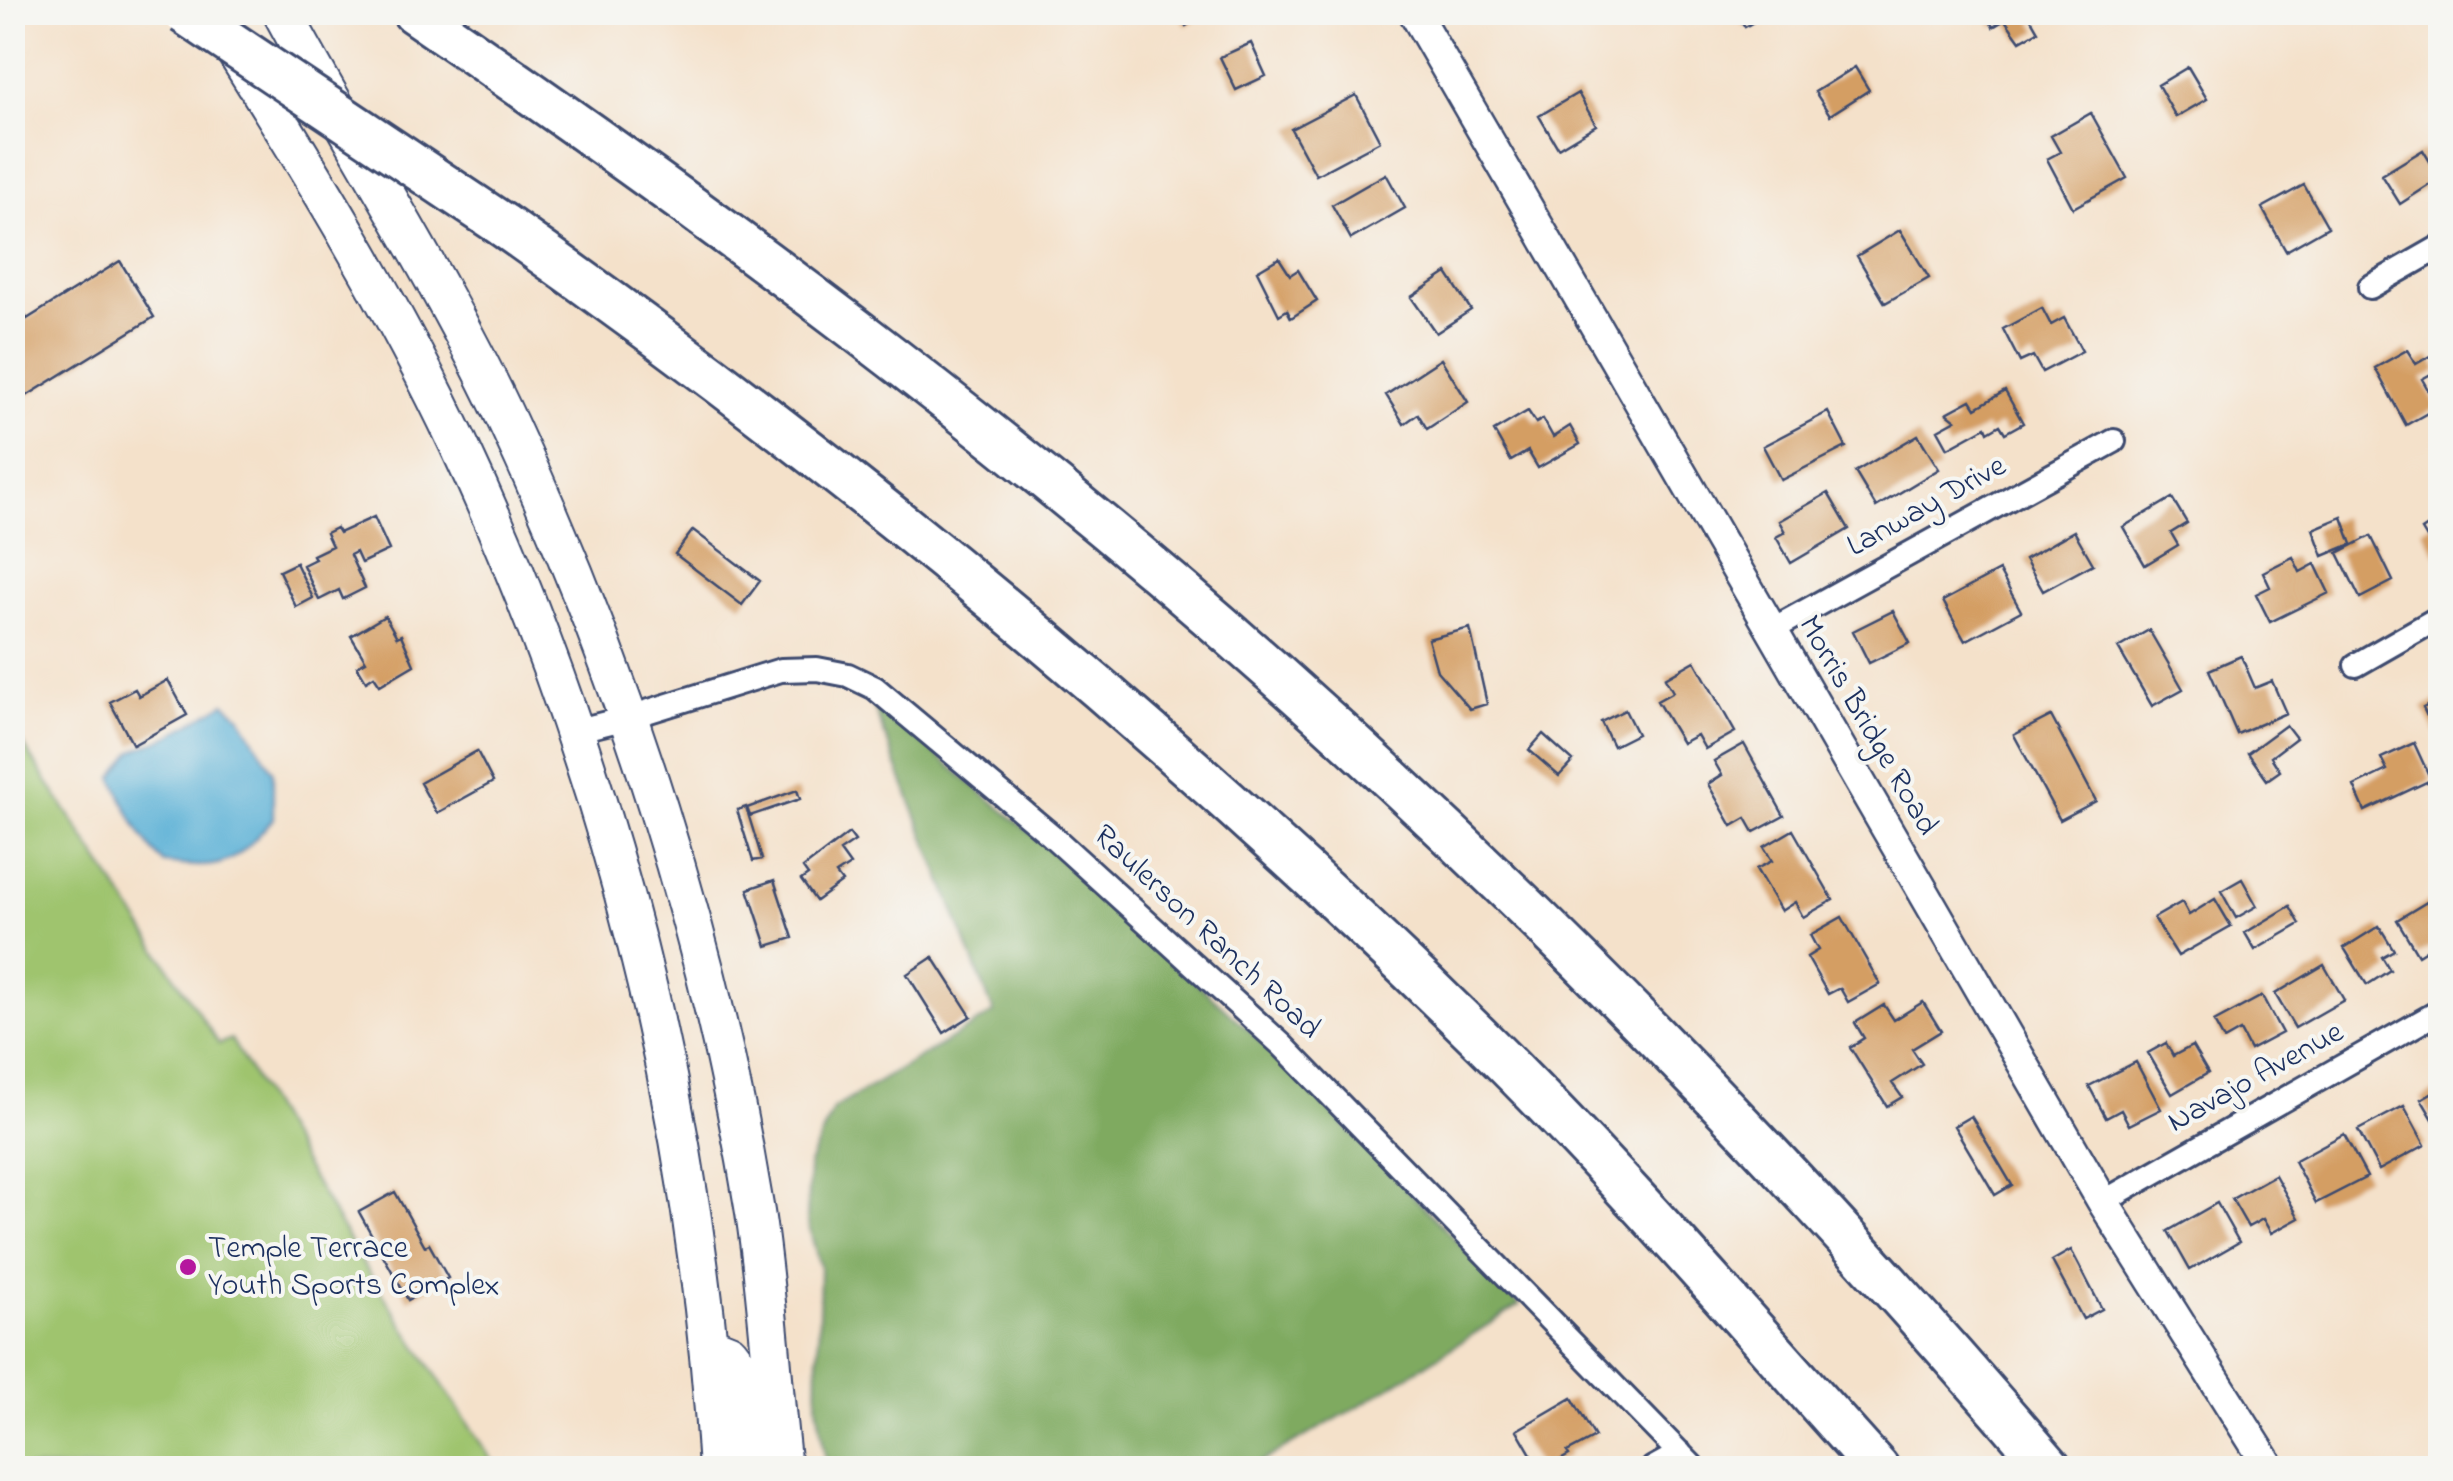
<svg xmlns="http://www.w3.org/2000/svg" width="2453" height="1481" font-family="'Indie Flower',sans-serif">
<style>
.green{fill:#9fc46e;stroke:#5d7a66;stroke-width:2.5}
.forest{fill:#7faa61;stroke:#4d6c60;stroke-width:2.5}
.water{fill:#5ab0d6;stroke:#3a709a;stroke-width:2.5}
.building{fill:#d49e64}
.lines{fill:none;stroke-linecap:round;stroke-linejoin:round}
.minor-casing{stroke:#3c4a6e;stroke-width:28}
.tertiary-casing{stroke:#3c4a6e;stroke-width:35}
.primary-casing{stroke:#3c4a6e;stroke-width:42}
.motorway-casing{stroke:#3c4a6e;stroke-width:48}
.minor{stroke:#fff;stroke-width:22}
.tertiary{stroke:#fff;stroke-width:30}
.primary{stroke:#fff;stroke-width:38}
.motorway{stroke:#fff;stroke-width:42}
.motorway-bridge-casing{stroke:#3c4a6e;stroke-width:48;stroke-linecap:butt}
.motorway-bridge{stroke:#fff;stroke-width:42}
.poi-dot{fill:#b5179e;stroke:#f6f6f2;stroke-width:4}
.labels{text-anchor:middle;dominant-baseline:central;stroke-width:8;stroke-linejoin:round;paint-order:stroke}
.street-label{font-size:32px;fill:#1b2f5e;stroke:#f6f6f2}
.poi-label{font-size:32px;fill:#1b2f5e;stroke:#f6f6f2;text-anchor:start}
</style>
<rect width="100%" height="100%" fill="#f6f6f2"/>
<filter id="ink" filterUnits="userSpaceOnUse"><feTurbulence type="fractalNoise" baseFrequency=".01" numOctaves="2"/><feDisplacementMap in="SourceGraphic" scale="20" xChannelSelector="R" yChannelSelector="G"/><feConvolveMatrix kernelMatrix="1 2 1 2 8 2 1 2 1" color-interpolation-filters="sRGB"/></filter>
<filter id="wash" filterUnits="userSpaceOnUse"><feTurbulence type="fractalNoise" baseFrequency=".0048" numOctaves="4" result="noise"/><feDisplacementMap in="SourceGraphic" scale="40" xChannelSelector="R" yChannelSelector="G"/><feGaussianBlur stdDeviation="2.25" result="paint"/><feColorMatrix in="noise" values="0 0 0 0 0 0 0 0 0 0 0 0 0 0 0 0 0 1.4 0 .05"/><feComposite in="paint" operator="in"/></filter>
<g filter="url(#wash)">
<rect width="100%" height="100%" fill="#f4e1ca"/>
<path class="green" d="M13,729L219,1044L231,1039L358,1256L497,1468H13Z"/>
<path class="forest" d="M871,700L1044,844L1275,1054L1519,1305L1371,1399L1250,1468H827L817,1405L820,1267L807,1220L809,1164L833,1109L994,1013Z"/>
<path class="water" d="M225,703L240,716L273,771V819C233,865 225,871 164,863C139,838 127,809 113,777L133,751L168,737Z"/>
<g id="blocks">
<path class="building" d="M1178,12H1208L1186,26Z
M1736,12H1770L1745,27Z
M1985,12H2042L2031,19L2038,31L2020,41L2005,20L1993,27Z
M1251,43L1266,76L1236,90L1220,57Z
M1855,67L1869,90L1830,115L1815,92Z
M2188,67L2207,99L2176,117L2158,85Z
M1578,93L1596,125L1558,148L1539,116Z
M1356,95L1380,141L1316,175L1291,129Z
M2091,113L2127,178L2073,208L2047,159L2060,152L2051,136Z
M2423,150L2440,178L2400,204L2382,175Z
M1386,174L1405,208L1351,239L1332,205Z
M2304,185L2328,227L2286,251L2262,208Z
M1900,230L1929,278L1885,303L1857,256Z
M1279,258L1290,275L1298,270L1317,301L1291,318L1287,310L1279,315L1257,271Z
M120,261L154,317L12,405V308L18,304L27,319Z
M1447,273L1471,310L1436,333L1411,297Z
M2042,308L2051,325L2064,318L2082,351L2042,372L2033,356L2020,362L2003,329Z
M2407,350L2416,364L2430,356L2438,370L2422,379L2438,407L2406,425L2375,368Z
M1441,359L1468,402L1427,429L1418,414L1404,424L1386,395Z
M2005,391L2023,423L2005,433L2000,425L1988,432L1986,427L1948,448L1938,430L1956,420L1947,413L1971,400L1976,408Z
M1528,411L1536,423L1543,419L1553,437L1570,426L1580,444L1538,468L1528,451L1511,461L1494,431Z
M1828,412L1846,447L1781,480L1763,446Z
M1918,435L1939,469L1876,507L1855,472Z
M1828,493L1849,529L1791,563L1776,537L1785,532L1779,521Z
M2172,498L2187,523L2171,533L2178,545L2145,565L2123,527Z
M374,517L389,550L361,563L356,552L350,555L365,588L343,599L339,590L319,600L303,565L315,559L313,555L332,546L326,533L336,528L339,533Z
M2342,517L2352,544L2323,556L2313,529Z
M2440,518V560L2422,530Z
M693,530L760,581L742,605L675,554Z
M2074,531L2093,564L2043,591L2025,559Z
M2371,536L2393,581L2360,598L2338,553Z
M2293,557L2300,572L2315,564L2329,593L2270,622L2256,594L2270,587L2263,572Z
M296,563L313,598L296,607L279,571Z
M1999,571L2021,611L1965,641L1943,601Z
M1893,611L1910,643L1869,663L1853,631Z
M385,616L397,637L401,635L414,665L380,685L374,676L366,681L357,666L366,661L351,636Z
M1470,628L1487,704L1470,709L1437,671L1428,639Z
M2149,630L2183,689L2152,706L2118,648Z
M2241,656L2255,688L2272,681L2286,713L2237,734L2209,670Z
M1695,661L1735,732L1705,749L1697,735L1682,743L1657,701L1673,692L1665,678Z
M168,680L187,715L133,745L110,702L135,689L139,696Z
M2440,699V743L2423,708Z
M1625,710L1637,734L1613,746L1601,722Z
M2051,716L2096,801L2060,820L2014,735Z
M2286,725L2296,738L2271,757L2280,771L2267,780L2248,753Z
M1543,734L1573,761L1559,776L1529,750Z
M2414,743L2431,780L2365,811L2354,786L2387,770L2381,758Z
M1744,744L1784,816L1754,832L1746,818L1732,826L1708,784L1722,775L1714,761Z
M477,751L493,782L437,813L420,783Z
M797,790L800,799L750,816L747,808Z
M746,807L762,859L753,861L737,810Z
M1793,830L1833,900L1803,917L1795,902L1781,911L1756,869L1772,861L1764,847Z
M849,833L855,841L840,851L850,865L836,874L842,882L816,901L801,880L808,875L803,868Z
M2242,879L2257,906L2236,918L2221,891Z
M774,880L793,938L767,946L748,889Z
M2440,894V941L2418,955L2397,920Z
M2215,899L2231,926L2178,956L2154,918L2182,902L2189,915Z
M2290,906L2300,924L2255,950L2245,933Z
M1842,917L1880,984L1848,1002L1840,988L1828,994L1807,957L1818,950L1810,935Z
M2379,926L2394,950L2382,957L2390,970L2367,985L2344,948Z
M933,957L971,1016L944,1033L907,974Z
M2324,965L2344,1000L2295,1028L2275,994Z
M2262,996L2282,1033L2250,1050L2240,1031L2224,1040L2214,1022Z
M1923,1002L1941,1031L1912,1049L1922,1064L1892,1083L1902,1097L1887,1106L1850,1047L1864,1038L1855,1023L1884,1005L1894,1020Z
M2166,1043L2173,1056L2192,1046L2208,1073L2172,1094L2148,1053Z
M2136,1062L2161,1109L2129,1125L2121,1110L2106,1118L2089,1086Z
M2440,1088V1124L2437,1126L2421,1099Z
M2404,1106L2425,1145L2379,1170L2358,1130Z
M1971,1116L2012,1185L1995,1195L1954,1126Z
M2344,1134L2367,1177L2316,1203L2294,1161Z
M2275,1175L2299,1218L2271,1233L2263,1219L2248,1227L2232,1199Z
M395,1192L425,1246L429,1244L448,1278L408,1300L359,1212Z
M2217,1203L2239,1242L2190,1270L2168,1231Z
M2071,1250L2102,1309L2083,1319L2052,1261Z
M1572,1398L1595,1437L1567,1452L1569,1455L1546,1468H1539L1517,1430Z"/>
</g>
</g>
<g filter="url(#ink)">
<use href="#blocks" fill-opacity="0" stroke="#3c4a6e" stroke-width="2.5"/>
<g class="lines">
<defs>
<path id="minor" d="M2370,287L2440,247
M1771,630L2114,441
M2356,665L2440,617
M574,731L627,718L781,670L817,669L848,675L875,688L1051,835L1282,1045L1694,1468
M2103,1202L2440,1011
M1653,1468L1680,1453"/>
<path id="tertiary" d="M1414,12L2103,1202L2270,1468"/>
<path id="primary" d="M282,12C356,150 442,281 508,423C624,671 711,942 755,1212C768,1296 772,1383 782,1468
M231,44C312,173 393,305 458,443C609,764 697,1115 718,1468
M709,1345L729,1353L741,1369L753,1468"/>
<path id="motorway" d="M414,12C712,216 1002,431 1272,671C1550,918 1809,1186 2050,1468
M503,225C852,470 1181,744 1485,1043C1622,1178 1748,1325 1877,1468"/>
</defs>
<use href="#minor" class="minor-casing"/>
<use href="#tertiary" class="tertiary-casing"/>
<use href="#primary" class="primary-casing"/>
<use href="#motorway" class="motorway-casing"/>
<use href="#minor" class="minor"/>
<use href="#tertiary" class="tertiary"/>
<use href="#primary" class="primary"/>
<use href="#motorway" class="motorway"/>
<defs>
<path id="motorway-bridge" d="M184,12L503,225"/>
</defs>
<use href="#motorway-bridge" class="motorway-bridge-casing"/>
<use href="#motorway-bridge" class="motorway-bridge"/>
</g>
</g>
<circle class="poi-dot" cx="188" cy="1267" r="10"/>
<g class="labels">
<g class="street-label">
<text transform="translate(1927 507) rotate(-29)">Lanway Drive</text>
<text transform="translate(1867 726) rotate(60)">Morris Bridge Road</text>
<text transform="translate(1206 933) rotate(43)">Raulerson Ranch Road</text>
<text transform="translate(2256 1078) rotate(-29)">Navajo Avenue</text>
</g>
<g class="poi-label">
<text x="208" y="1249">Temple Terrace<tspan x="208" dy="37">Youth Sports Complex</tspan></text>
</g>
</g>
<rect width="2453" height="1481" fill="none" stroke="#f6f6f2" stroke-width="50"/>
</svg>
